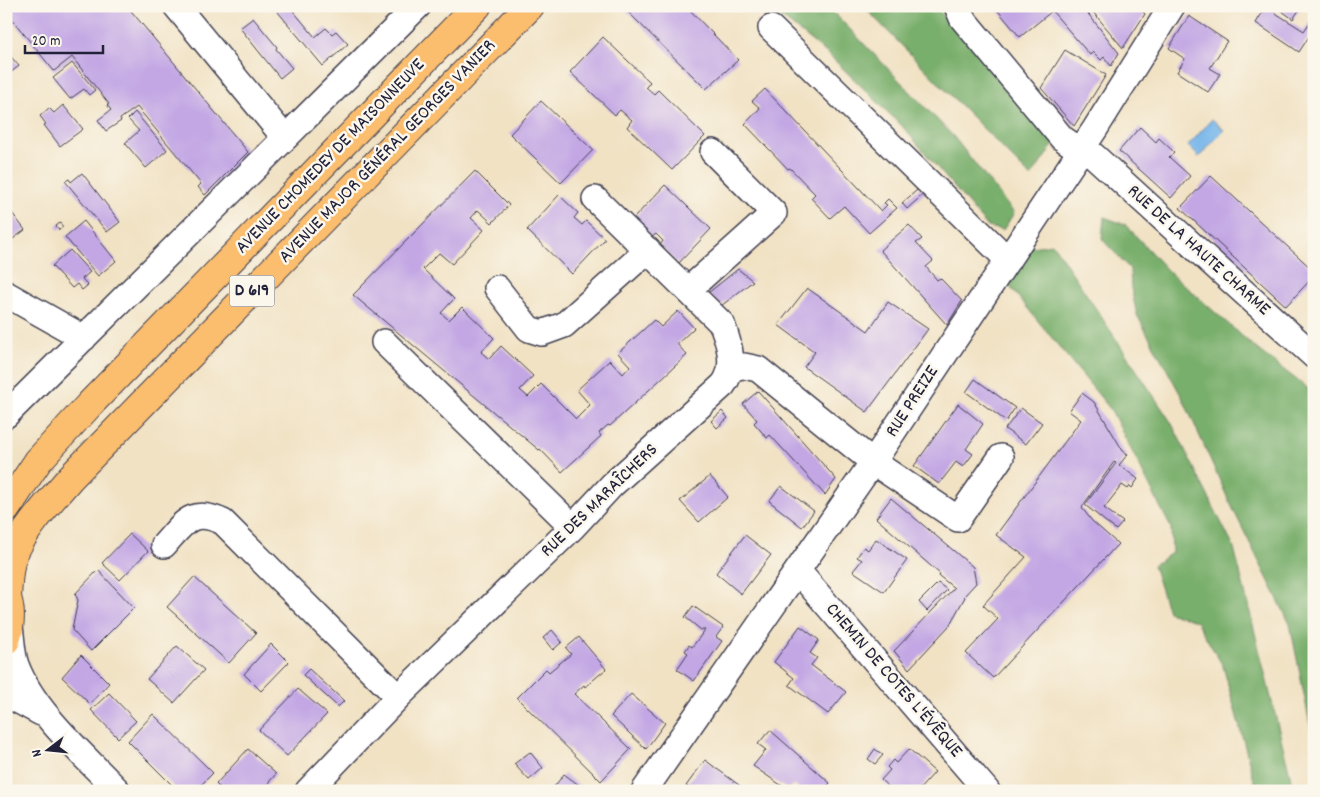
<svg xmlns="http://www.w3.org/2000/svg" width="1320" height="797" font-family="Dekko,sans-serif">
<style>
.forest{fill:#79af6c;stroke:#4e6854}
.water{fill:#75b5e9;stroke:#4c6c92}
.building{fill:#c3a7e4}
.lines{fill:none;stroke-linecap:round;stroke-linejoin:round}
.minor-casing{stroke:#413f50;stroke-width:28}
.major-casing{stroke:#413f50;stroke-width:30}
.minor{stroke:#fff;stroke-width:25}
.major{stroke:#fbbd6e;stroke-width:28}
.labels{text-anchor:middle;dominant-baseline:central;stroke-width:5;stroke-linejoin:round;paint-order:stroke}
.shield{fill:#fbf7ec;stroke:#636270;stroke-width:1}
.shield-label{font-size:18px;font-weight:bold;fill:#22223b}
.street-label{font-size:19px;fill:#22223b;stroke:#fbf7ec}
</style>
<rect width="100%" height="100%" fill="#fbf7ec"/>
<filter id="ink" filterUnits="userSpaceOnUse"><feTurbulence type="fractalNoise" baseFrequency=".02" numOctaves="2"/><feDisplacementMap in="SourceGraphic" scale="10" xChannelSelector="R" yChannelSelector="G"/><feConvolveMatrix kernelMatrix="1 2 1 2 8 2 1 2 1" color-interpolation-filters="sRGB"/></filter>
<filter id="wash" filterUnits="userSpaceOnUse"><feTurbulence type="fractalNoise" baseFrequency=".0096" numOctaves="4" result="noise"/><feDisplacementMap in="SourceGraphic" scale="20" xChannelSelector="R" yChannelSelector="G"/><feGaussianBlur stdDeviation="1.12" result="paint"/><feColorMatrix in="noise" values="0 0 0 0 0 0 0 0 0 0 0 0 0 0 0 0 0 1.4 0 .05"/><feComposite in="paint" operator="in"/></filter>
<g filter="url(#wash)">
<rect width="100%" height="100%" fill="#f1e2c4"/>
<path class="forest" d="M767,6H827L840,19L953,136L1014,213L1003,230L988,227L902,126L828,54Z
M863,6H933L973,41L1058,138L1031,177Z
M1104,217L1126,225L1167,270L1258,350L1314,393V745L1290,624L1229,501L1183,399L1137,315L1131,288L1130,269L1102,239Z
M1053,244L1171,422L1234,548L1294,791H1257L1223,666L1196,621L1168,612L1153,565L1172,553L1171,528L1111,410L1006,282L1031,247Z"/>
<path class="water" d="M1212,119L1224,130L1199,157L1188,146Z"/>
<g id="blocks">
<path class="building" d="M6,6H127L248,152L205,195L198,187L201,184L137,107L120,119L121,121L106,131L98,120L111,110L107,105L109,104L72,57L54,71L6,12Z
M273,6H289L315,37L326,28L332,34L336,31L348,44L323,66Z
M622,6H686L738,60L706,89Z
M994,6H1047L1052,11L1020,37Z
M1057,6H1082L1119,53L1111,66L1104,57L1101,60L1093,52L1090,55L1052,11Z
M1088,6H1138L1145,14L1123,48Z
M1275,6H1302L1293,19Z
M1266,7L1304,31L1314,16V34L1312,37L1310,35L1299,52L1256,23Z
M1189,16L1227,41L1210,68L1220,74L1208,92L1177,72L1185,59L1169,48Z
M253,18L277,47L276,49L292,68L280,78L240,28Z
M603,37L650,82L646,87L654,94L658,90L705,136L672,170L627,127L632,120L620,110L615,115L570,72Z
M1065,50L1106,75L1074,126L1041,88Z
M6,51L19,66L6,76Z
M72,63L95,90L89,95L84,89L70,99L53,78Z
M765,89L881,211L887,205L884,203L888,199L897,208L869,233L844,206L830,218L811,198L815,194L790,168L788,169L745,124L760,108L752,101Z
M541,101L593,150L561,183L510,134Z
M63,105L83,129L60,146L44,125L46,124L40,116L49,108L54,113Z
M135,112L167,150L146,168L125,143L139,131L128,119Z
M1140,127L1156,142L1159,138L1174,152L1169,157L1190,176L1171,198L1119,151Z
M475,171L509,205L492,223L478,210L471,218L484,230L452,264L439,253L423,269L454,299L441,313L449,320L462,307L494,338L481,352L489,359L501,346L533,376L520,390L528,397L541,384L576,419L590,405L577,390L610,360L623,374L630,366L618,353L654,320L661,327L678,311L694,328L677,344L687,355L610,426L608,425L599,433L601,436L562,472L540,449L539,450L353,295Z
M82,173L120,222L107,232L65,181L69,179L71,182Z
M1211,176L1314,271V276L1286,306L1180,208Z
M665,185L711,229L678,264L660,245L663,241L656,234L652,237L633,219Z
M923,185L927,191L907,209L902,203Z
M559,195L578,213L574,218L582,225L586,221L605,239L572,274L527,230Z
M6,205L25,230L6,244Z
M84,221L116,261L98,276L65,237Z
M60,223L63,227L59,230L56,226Z
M909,225L922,239L916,243L933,261L926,267L937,280L940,278L962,301L947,325L880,250Z
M70,250L90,272L82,279L88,285L82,290L77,284L72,288L52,266Z
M738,269L753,281L721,306L708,293Z
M807,288L868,331L888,302L928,329L867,412L804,367L815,352L778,325Z
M975,379L1015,408L1006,421L966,392Z
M758,391L836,479L825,495L770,435L767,438L754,423L757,420L743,404Z
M1082,393L1094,402L1123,451L1128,454L1119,465L1138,479L1132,488L1130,486L1128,489L1122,485L1104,508L1123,522L1116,530L1085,505L1116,463L1114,462L1084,504L1082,508L1092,521L1118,544L993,678L966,653L998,619L983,605L1026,557L996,535L1081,420L1069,411Z
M958,404L983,424L966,449L973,454L963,467L956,462L939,484L914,466Z
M1021,408L1042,423L1026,444L1005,429Z
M722,411L728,418L717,428L711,421Z
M710,476L728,497L699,522L680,501Z
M781,486L814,511L802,527L769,501Z
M891,498L973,567L976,583L964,596L965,597L949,626L909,669L894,651L954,588L939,576L940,574L876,518Z
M130,534L148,551L120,580L102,563Z
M745,535L771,555L741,594L716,573Z
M876,539L907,560L884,592L853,571L862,560L857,557L864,547L868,550Z
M98,570L134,608L91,651L72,630L78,600L75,594Z
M194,577L256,633L229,663L167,607Z
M938,583L947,590L927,611L919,602Z
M693,606L723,627L716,637L722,641L694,681L677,669L688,653L685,651L689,645L692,647L705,630H701L685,617Z
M800,626L819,640L810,653L817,658L811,665L846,692L828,714L789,685L794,678L774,662Z
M552,630L562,642L553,650L543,638Z
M579,637L606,669L585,687L584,685L574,694L631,749L601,781L517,698L546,669L549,672L571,654L566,648Z
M271,644L289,662L261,691L244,674Z
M177,646L204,670L174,703L147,679Z
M81,655L109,683L90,704L62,677Z
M309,669L344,701L338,707L303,675Z
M298,689L327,714L287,756L259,730Z
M109,693L136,721L118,738L91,710Z
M631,694L665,723L646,749L611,716Z
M153,714L213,773L195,791H178L128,741Z
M770,730L830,783L822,791H801L794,784L788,790L753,766L766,750L758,744Z
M248,749L276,774L261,791H223L216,784Z
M875,749L883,755L875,764L868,759Z
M909,749L935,772L918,791H893L881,780L890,770L887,767L893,760L896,763Z
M530,752L543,768L529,780L514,764Z
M705,760L747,791H694L686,786Z
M564,774L587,791H551Z"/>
</g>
</g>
<g filter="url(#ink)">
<use href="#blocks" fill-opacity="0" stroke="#413f50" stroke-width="1"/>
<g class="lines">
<defs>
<path id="minor" d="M176,6L285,138
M957,6L962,18L1062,138L1081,151L1093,155L1314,356
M771,28L1008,260
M497,288L529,329L542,333L564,325L648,250
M688,290L774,213L713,152
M6,294L84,338
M384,342L573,527
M730,368L744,366L758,369L873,462L958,519L1001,457
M6,415L418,6
M164,545C184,523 191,507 223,522L398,697
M798,571L987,791
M10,627C12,639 12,654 16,665C33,711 84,755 118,791
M6,694L41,713
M308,791L398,697L573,527L612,485L723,385C737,368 729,343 722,324L595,199
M644,791L873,462L1095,129L1172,6"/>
<path id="major" d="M6,509L38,461L90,404L477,6
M6,595C12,610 11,624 6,640
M7,597C8,584 8,570 12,558C21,532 53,498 71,477L530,6"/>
</defs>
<use href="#minor" class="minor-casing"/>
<use href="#major" class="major-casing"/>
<use href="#minor" class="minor"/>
<use href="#major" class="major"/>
</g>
</g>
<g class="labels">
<rect class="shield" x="229.5" y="275.5" width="45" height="31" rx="4"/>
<g class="shield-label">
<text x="252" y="291">D 619</text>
</g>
<g class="street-label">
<text transform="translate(388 152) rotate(-46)">AVENUE MAJOR GÉNÉRAL GEORGES VANIER</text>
<text transform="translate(331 157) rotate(-46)">AVENUE CHOMEDEY DE MAISONNEUVE</text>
<text transform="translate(1198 251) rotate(42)">RUE DE LA HAUTE CHARME</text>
<text transform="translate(913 402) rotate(-57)">RUE PREIZE</text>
<text transform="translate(600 501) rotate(-44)">RUE DES MARAÎCHERS</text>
<text transform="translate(893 681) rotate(49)">CHEMIN DE COTES L'ÉVÊQUE</text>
</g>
</g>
<rect width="1320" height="797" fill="none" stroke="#fbf7ec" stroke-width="25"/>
<g transform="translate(48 750) rotate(254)" stroke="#fbf7ec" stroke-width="4" paint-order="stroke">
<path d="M0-4L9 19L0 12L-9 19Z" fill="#22223b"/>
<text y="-8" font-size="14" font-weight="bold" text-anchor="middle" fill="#22223b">N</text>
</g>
<path d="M25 45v8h78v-8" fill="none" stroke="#22223b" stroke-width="2.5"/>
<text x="32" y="45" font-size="15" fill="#22223b" stroke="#fbf7ec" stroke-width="4" paint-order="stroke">20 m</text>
</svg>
